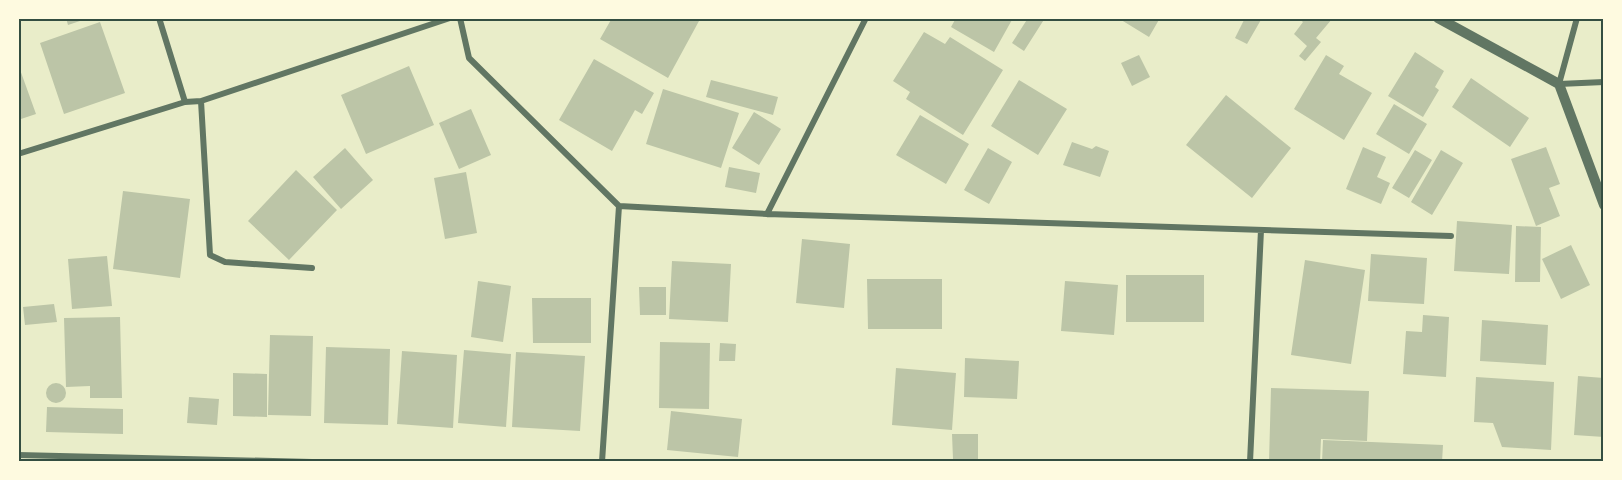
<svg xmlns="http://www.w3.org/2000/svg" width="1622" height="480" font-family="'Public Sans',sans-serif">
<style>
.building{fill:#bcc5a7}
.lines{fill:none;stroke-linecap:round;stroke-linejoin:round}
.minor{stroke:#617663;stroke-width:6}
.tertiary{stroke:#617663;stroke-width:10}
.neatline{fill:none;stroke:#344e41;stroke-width:2}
</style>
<rect width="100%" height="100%" fill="#e9edc9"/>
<path class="building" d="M66,18H89L68,25Z
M612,18H694L699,21L668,78L600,39Z
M956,18H1013L994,52L951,27Z
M1028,18H1045L1024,51L1012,43Z
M1118,18H1160L1149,37Z
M1245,18H1262L1247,44L1235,38Z
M1298,18L1332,19L1316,38L1321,42L1305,61L1299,56L1307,46L1294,34L1303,22Z
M100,22L125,93L64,114L40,43Z
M924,32L945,44L950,37L1003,70L963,135L906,99L910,92L893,81Z
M1415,52L1444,71L1435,87L1439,90L1423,117L1388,96Z
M1139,55L1150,77L1132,86L1121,63Z
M1326,55L1344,66L1339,74L1372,93L1344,140L1294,109Z
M594,59L654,93L642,114L635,110L612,151L559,120Z
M18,64L36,114L18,120Z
M409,66L434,125L366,154L341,95Z
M1471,78L1529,118L1510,147L1452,107Z
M711,80L778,97L773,115L706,97Z
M1019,80L1067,109L1038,155L991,126Z
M663,89L739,113L721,168L646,144Z
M1226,95L1291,148L1252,198L1186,145Z
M1394,104L1427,124L1409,154L1376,134Z
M471,109L491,155L459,169L439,123Z
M754,112L781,129L759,165L732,148Z
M920,115L969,144L946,184L896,155Z
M1072,142L1092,149L1096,146L1109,151L1100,177L1063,165Z
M1363,147L1386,157L1377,177L1390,183L1381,204L1346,189Z
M1546,147L1560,184L1549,188L1560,216L1536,226L1511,159Z
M345,148L373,180L341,209L313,177Z
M988,148L1012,162L989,204L964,190Z
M1415,150L1432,160L1409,198L1392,188Z
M1441,150L1463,163L1432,215L1411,202Z
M729,167L760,173L756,193L725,187Z
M296,170L337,210L289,260L248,221Z
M466,172L477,233L445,239L434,178Z
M123,191L190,199L180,278L113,269Z
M1457,221L1512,225L1509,274L1454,271Z
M1516,226L1541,227L1540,282H1515Z
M802,239L850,244L844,308L796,303Z
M1571,245L1590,285L1561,299L1542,259Z
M1371,254L1427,258L1424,304L1368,301Z
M107,256L112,306L72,309L68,259Z
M1305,260L1365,270L1351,364L1291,355Z
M672,261L731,264L728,322L669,319Z
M1126,275H1204V322H1126Z
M867,279H942V329H868Z
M478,281L511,286L503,342L471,337Z
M1065,281L1118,285L1114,335L1061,331Z
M639,287H666V315H640Z
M532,298H591V343H533Z
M54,304L57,322L25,325L23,307Z
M1423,315L1449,317L1446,377L1403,374L1406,331L1422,332Z
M120,317L122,398H90V386L66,387L64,318Z
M1482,320L1548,325L1546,365L1480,361Z
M270,335L313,336L311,416L268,415Z
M660,342L710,343L709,409L659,408Z
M720,343L736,344L735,361H719Z
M326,347L390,349L388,425L324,423Z
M464,350L511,354L506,427L458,423Z
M402,351L457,355L453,428L397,424Z
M516,352L585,356L580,431L512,427Z
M965,358L1019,361L1017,399L964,397Z
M896,368L956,373L952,430L892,425Z
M233,373L267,374V417L233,416Z
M1578,376L1604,378V437L1574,435Z
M1476,377L1554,382L1551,450L1502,447L1493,423L1474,422Z
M46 393a10 10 0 1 1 20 0a10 10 0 1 1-20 0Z
M1271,388L1369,391L1367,441L1321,439L1320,462H1269Z
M189,397L219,399L217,425L187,423Z
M47,407L123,409V434L46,432Z
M671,411L742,419L738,457L667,450Z
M952,434H978V459H953Z
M1323,440L1443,445L1442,462H1322Z"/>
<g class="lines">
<path class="minor" d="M159,18L185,102
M460,18L469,58L619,206L767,214L1451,236
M1577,18L1559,84L1604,82
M201,101L210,255L225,262L312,268
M18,154L185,102L201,101L450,18
M767,214L866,18
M18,455L312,462
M602,462L619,206
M1250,462L1261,230"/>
<path class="tertiary" d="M1438,18L1559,84L1604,205"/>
</g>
<rect width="1622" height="480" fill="none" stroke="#fefae0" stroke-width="39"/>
<rect x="20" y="20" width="1582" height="440" class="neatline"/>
</svg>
